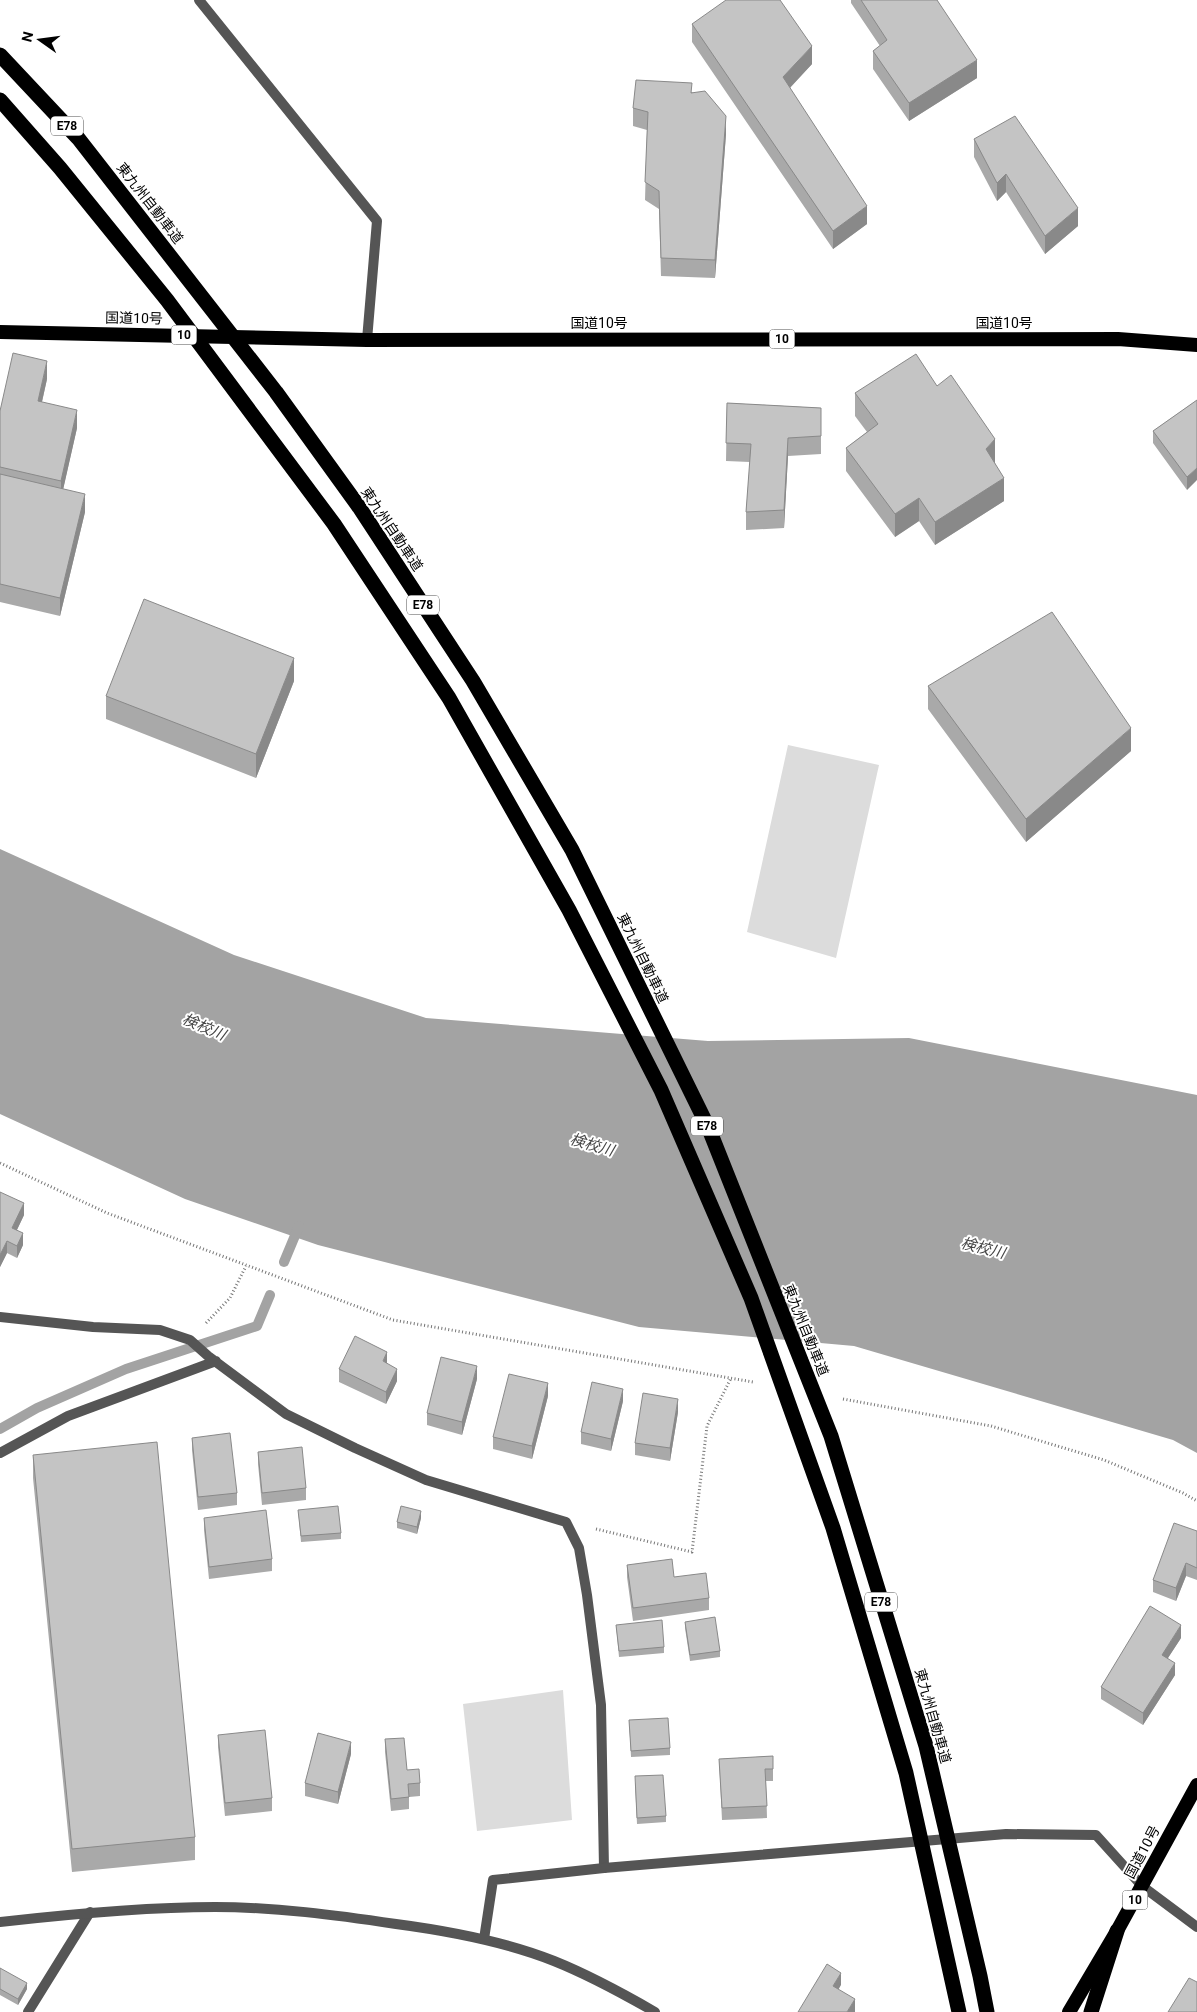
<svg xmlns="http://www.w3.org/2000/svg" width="1197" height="2012" font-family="Roboto,'Noto Sans JP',sans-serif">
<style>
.green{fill:#dcdcdc}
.water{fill:#a3a3a3}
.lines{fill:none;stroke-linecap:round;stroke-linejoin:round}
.stream{stroke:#a3a3a3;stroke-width:10}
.path{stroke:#777;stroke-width:3;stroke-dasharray:1 2.5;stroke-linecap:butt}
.minor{stroke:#555;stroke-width:10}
.tertiary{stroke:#555;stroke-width:10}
.trunk{stroke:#000;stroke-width:14}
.motorway{stroke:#000;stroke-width:15}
.wall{fill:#a9a9a9}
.shaded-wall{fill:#898989}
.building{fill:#c4c4c4;stroke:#898989}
.labels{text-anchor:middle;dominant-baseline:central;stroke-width:4;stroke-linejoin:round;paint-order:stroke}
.shield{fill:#fff;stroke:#4c4c4c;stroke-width:1}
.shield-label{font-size:12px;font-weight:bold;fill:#000}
.street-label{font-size:14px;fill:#000;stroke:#fff}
.water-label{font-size:15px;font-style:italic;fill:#444;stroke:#fff}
</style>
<rect width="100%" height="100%" fill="#fff"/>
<path class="green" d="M788,745L879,765L836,958L747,932Z
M563,1690L572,1820L477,1831L463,1704Z"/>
<path class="water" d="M0,849L234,955L426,1018L708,1041L909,1038L1197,1095V1453L1173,1440L854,1346L639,1327L318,1245L185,1199L0,1114Z"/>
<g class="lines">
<path class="stream" d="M284,1262L299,1226
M0,1429L37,1408L126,1369L257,1326L270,1295"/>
<path class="path" d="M0,1163L107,1213L393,1320L753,1382
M206,1323L230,1298L246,1266
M843,1399L991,1426L1104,1460L1183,1493L1197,1501
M596,1529L692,1552L707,1426L731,1378"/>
<path class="minor" d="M199,0L377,221L367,340
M0,1317L93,1327L160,1330L190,1340L208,1356L286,1414L355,1448L426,1480L566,1522L579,1548L587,1595L601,1705L604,1868
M0,1453L68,1416L216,1361
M28,2012L90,1912"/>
<path class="tertiary" d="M0,1922C71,1914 143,1907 215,1907C275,1907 336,1915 396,1924C449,1931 504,1941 554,1961C589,1975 622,1993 655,2012
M484,1939L493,1880L604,1868L1006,1834L1096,1835L1142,1886L1197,1927"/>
<path class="trunk" d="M0,332L367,340L1118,339L1197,345
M1069,2012L1117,1931L1197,1785"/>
<path class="motorway" d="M0,55L78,138L276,392L359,507L473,681L572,850L709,1129L831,1436L926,1746L980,1976L987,2012
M0,100L60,168L167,300L334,524L449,698L569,910L661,1090L751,1298L833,1528L906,1773L959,2012
M1091,2012L1117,1931"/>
</g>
<path class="wall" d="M851,0H937L977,78L909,121L873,69V51L880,46L851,3Z
M692,24L812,64L790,88L867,224L833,249L692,42Z
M692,92L726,134L715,278L661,276L659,209L645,200L647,130L633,126V108Z
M974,139L1078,226L1045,254L1006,192L997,201L974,157Z
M47,379L42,402L77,428L63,489L85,512L60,616L0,602V411Z
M937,386L995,462V463L1004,501L935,545L919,521L895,537L846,471V448L867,432L855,416V393Z
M1197,400L1187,490L1153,443V431Z
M727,403L821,408V454L788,456L784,528L746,530V512L750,462L726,461Z
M294,681L256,778L106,719V696Z
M928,686L1131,751L1026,842L928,709Z
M0,1192L24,1215L17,1230L23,1245L17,1258L7,1253L0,1267Z
M387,1364L397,1381L386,1404L339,1382V1369Z
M477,1379L462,1435L427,1425V1413Z
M548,1396L532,1459L493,1449V1437Z
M623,1401L611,1451L581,1444V1432Z
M678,1412L670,1461L635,1455V1443Z
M192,1438L237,1493V1505L198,1510L192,1450Z
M258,1452L306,1488V1500L262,1505L258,1464Z
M33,1455L195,1837V1860L72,1872L33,1478Z
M298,1510L341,1533V1539L301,1542Z
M204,1518L272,1559V1571L209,1579L204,1530Z
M421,1518L417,1534L397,1528V1522Z
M1197,1531V1580L1186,1576L1176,1601L1153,1592V1580Z
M627,1565L674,1577L709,1598V1610L633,1621L627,1577Z
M685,1622L720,1651V1657L690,1661L685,1628Z
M616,1625L664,1647V1653L619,1657Z
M1181,1638L1168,1658L1175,1675L1143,1725L1101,1699V1687Z
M629,1720L670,1748V1755L631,1757Z
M218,1735L272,1798V1811L225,1816L218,1747Z
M385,1739L407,1770L420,1783V1796L409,1797V1809L391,1811L385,1752Z
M351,1754L338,1804L305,1796V1783Z
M773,1756V1781H766L767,1818L722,1820L719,1759Z
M635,1783L666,1816V1822L637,1824Z
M0,1968L27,1989L18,2005L0,1995Z"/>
<path class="shaded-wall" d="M812,46V64L783,95V77Z
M977,60V78L909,121V103Z
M726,116V134L715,278V260Z
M1006,174V192L997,201V183Z
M867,206V224L833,249V231Z
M1078,208V226L1045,254V236Z
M47,361V379L38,419V401Z
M77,410V428L61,499V481Z
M788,438V456L784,528V510Z
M995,439V462L986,472V449Z
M1197,468V480L1187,490V477Z
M1004,478V501L935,545V522Z
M85,494V512L60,616V598Z
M919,498V521L895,537V514Z
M294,658V681L256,778V754Z
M1131,728V751L1026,842V819Z
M24,1203V1215L12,1240V1228Z
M23,1233V1245L17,1258V1246Z
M7,1241V1253L0,1267V1255Z
M387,1352V1364L383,1361Z
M477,1366V1379L462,1435V1422Z
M397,1369V1381L386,1404V1392Z
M548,1383V1396L532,1459V1446Z
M623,1389V1401L611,1451V1439Z
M678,1399V1412L670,1461V1448Z
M421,1511V1518L417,1534V1527Z
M1186,1563V1576L1176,1601V1588Z
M1181,1625V1638L1162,1667V1655Z
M1175,1663V1675L1143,1725V1713Z
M351,1742V1754L338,1804V1792Z
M841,1973V1985L833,1999V1986Z
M27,1983V1989L18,2005V1999Z
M855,1999V2012H847Z"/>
<path class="building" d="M726,0H780L812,46L783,77L867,206L833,231L692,24Z
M861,0H937L977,60L909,103L873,51L887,40Z
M636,80L692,83L691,93L705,91L726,116L715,260L661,258L659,191L645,182L648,112L633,108Z
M1015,116L1078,208L1045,236L1006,174L997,183L974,139Z
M13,353L47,361L38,401L77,410L61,481L0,467V411Z
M916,354L937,386L951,375L995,439L986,449L1004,478L935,522L919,498L895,514L846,448L878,424L855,393Z
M1197,400V468L1187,477L1153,431Z
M727,403L821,408V436L788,438L784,510L746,512L751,444L726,443Z
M0,474L85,494L60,598L0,584Z
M144,599L294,658L256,754L106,696Z
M1052,612L1131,728L1026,819L928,686Z
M0,1192L24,1203L12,1228L23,1233L17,1246L7,1241L0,1255Z
M355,1336L387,1352L383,1361L397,1369L386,1392L339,1369Z
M441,1357L477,1366L462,1422L427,1413Z
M509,1374L548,1383L532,1446L493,1437Z
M592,1382L623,1389L611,1439L581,1432Z
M643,1393L678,1399L670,1448L635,1443Z
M230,1433L237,1493L198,1497L192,1438Z
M157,1442L195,1837L72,1849L33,1455Z
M302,1447L306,1488L262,1493L258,1452Z
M338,1506L341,1533L301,1536L298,1510Z
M401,1506L421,1511L417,1527L397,1522Z
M266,1510L272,1559L209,1567L204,1518Z
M1174,1523L1197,1531V1568L1186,1563L1176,1588L1153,1580Z
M672,1559L674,1577L706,1573L709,1598L633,1608L627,1565Z
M1150,1606L1181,1625L1162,1655L1175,1663L1143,1713L1101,1687Z
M715,1617L720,1651L690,1655L685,1622Z
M662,1620L664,1647L619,1651L616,1625Z
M668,1718L670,1748L631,1751L629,1720Z
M265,1730L272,1798L225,1803L218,1735Z
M318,1733L351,1742L338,1792L305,1783Z
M404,1738L407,1770L419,1769L420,1783L408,1784L409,1797L391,1799L385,1739Z
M773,1756V1769H765L767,1806L722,1808L719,1759Z
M663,1775L666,1816L637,1818L635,1776Z
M827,1964L841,1973L833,1986L855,1999L847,2012H798Z
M0,1968L27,1983L18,1999L0,1989Z
M1189,1978L1197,1982V2012H1168Z"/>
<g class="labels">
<g class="shield">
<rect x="51" y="116.5" width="32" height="19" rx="4"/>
<rect x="171.5" y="325.5" width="25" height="19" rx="4"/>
<rect x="769.5" y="329.5" width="25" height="19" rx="4"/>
<rect x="407" y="595.5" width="32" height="19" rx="4"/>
<rect x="691" y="1116.5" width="32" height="19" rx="4"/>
<rect x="865" y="1592.5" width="32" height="19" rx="4"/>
<rect x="1122.5" y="1890.5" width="25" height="19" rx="4"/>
</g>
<g class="shield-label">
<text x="67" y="126">E78</text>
<text x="184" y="335">10</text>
<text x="782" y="339">10</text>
<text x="423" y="605">E78</text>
<text x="707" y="1126">E78</text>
<text x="881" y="1602">E78</text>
<text x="1135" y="1900">10</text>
</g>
<g class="street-label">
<text transform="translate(150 203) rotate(52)">東九州自動車道</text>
<text transform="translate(134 318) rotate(1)">国道10号</text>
<text x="599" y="323">国道10号</text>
<text x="1004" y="323">国道10号</text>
<text transform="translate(392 529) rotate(56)">東九州自動車道</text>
<text transform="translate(643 958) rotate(64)">東九州自動車道</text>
<text transform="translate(806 1330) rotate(68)">東九州自動車道</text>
<text transform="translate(933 1716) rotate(74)">東九州自動車道</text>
<text transform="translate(1142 1852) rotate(-62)">国道10号</text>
</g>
<g class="water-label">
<text transform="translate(204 1027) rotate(23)">検校川</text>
<text transform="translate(592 1145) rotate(16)">検校川</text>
<text transform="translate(983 1248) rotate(14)">検校川</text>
</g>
</g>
<g transform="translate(40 40) rotate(284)" stroke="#ffffff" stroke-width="4" paint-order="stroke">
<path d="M0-4L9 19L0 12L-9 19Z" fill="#000000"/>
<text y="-8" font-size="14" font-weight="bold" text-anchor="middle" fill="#000000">N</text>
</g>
</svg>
